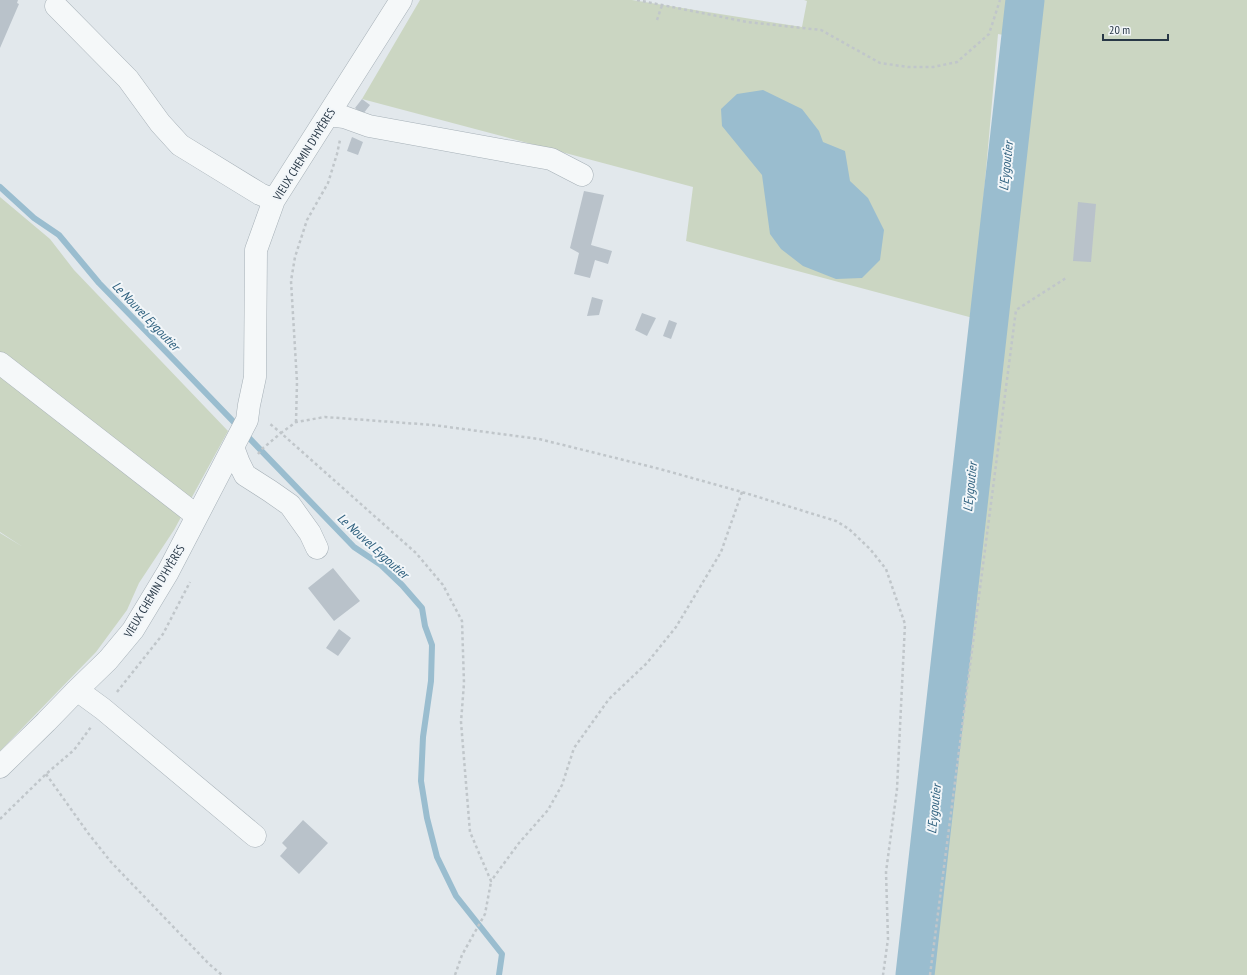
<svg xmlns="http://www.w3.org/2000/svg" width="1247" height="975" font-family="'PT Sans Narrow',sans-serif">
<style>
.green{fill:#cbd6c2}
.water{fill:#9abdcf}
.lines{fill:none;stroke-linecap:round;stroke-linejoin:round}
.stream{stroke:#9abdcf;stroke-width:6}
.river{stroke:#9abdcf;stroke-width:39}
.building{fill:#b9c2ca}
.minor-casing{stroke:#a6b0b7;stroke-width:23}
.path{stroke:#c0c6ca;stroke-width:2.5;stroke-dasharray:3 3;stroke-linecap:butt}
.minor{stroke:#f5f8f9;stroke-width:22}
.labels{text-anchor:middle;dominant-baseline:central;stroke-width:4;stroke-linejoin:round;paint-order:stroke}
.street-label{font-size:12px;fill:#283846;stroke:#f2f6f9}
.water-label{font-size:13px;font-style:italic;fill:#2e607e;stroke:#f2f6f9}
</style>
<rect width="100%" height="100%" fill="#e2e8ec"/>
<path class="green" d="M420,0H632L802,27L807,1L804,0H1247V975H909L956,570L981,304L1009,36L998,34L973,318L686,241L693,187L362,99Z
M0,197L50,239L74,270L228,431L174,530L139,583L127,610L96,652L0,751V533L23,547L0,532Z"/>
<path class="water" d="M763,90L802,109L819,131L823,142L845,151L850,181L868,198L884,230L880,260L862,278L836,279L803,266L781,249L770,234L762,175L722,126L721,109L737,94Z"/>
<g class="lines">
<path class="stream" d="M0,187L34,218L59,235L99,283L176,362L354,547L381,565L402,585L422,608L425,626L432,645L431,681L423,737L421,781L427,818L437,857L456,896L502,954L499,975"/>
<path class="river" d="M915,975L1025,0"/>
</g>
<path class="building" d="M0,0H18L17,3L19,4L0,48Z
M362,99L370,105L363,114L355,108Z
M352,137L363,142L358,155L347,151Z
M584,191L604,195L591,245L612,251L608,264L595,260L590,278L574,274L579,253L570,248Z
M1078,202L1096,204L1091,262L1073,261Z
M592,297L603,300L599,315L587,316Z
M642,313L656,318L647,336L635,330Z
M669,320L677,323L671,339L663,336Z
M333,568L360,601L334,621L308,588Z
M339,629L351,638L338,656L326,648Z
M303,820L328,843L299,874L280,856L287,848L282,843Z"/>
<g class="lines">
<defs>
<path id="minor" d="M56,6L128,79L160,123L180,145L260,194L274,200
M329,115L344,117L369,126L551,159L582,175
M0,363L197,516
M233,447L239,463L245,475L270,491L290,505L310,533L317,548
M77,690L103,709L255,836
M0,767L46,722L77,690L108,660L133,630L168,572L247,420L249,405L255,377L256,250L274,200L401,0"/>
</defs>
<use href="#minor" class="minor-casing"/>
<path class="path" d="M637,0L747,22L821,30L880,63L908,67H933L957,62L989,34L1000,0
M657,20L662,5
M296,422L297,382L291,281L295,257L307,220L328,183L337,154L340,140
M258,454L262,449L281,433L269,423
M742,492L721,552L676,627L647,663L609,699L574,748L562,785L548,810L519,843L491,881L470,832L461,722L464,683L462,621L443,585L416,553L281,433L296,422L325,417L433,425L539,439L660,469L742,492L836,521L849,529L870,549L886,569L905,624L897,789L886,872L888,939L883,975
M117,692L163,634L190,582
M46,774L88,833L111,862L209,964L222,975
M0,819L46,774L74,750L91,727
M455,975L462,955L485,914L491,882
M930,975L1016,310L1066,278"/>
<use href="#minor" class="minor"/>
</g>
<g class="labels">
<g class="street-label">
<text transform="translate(304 154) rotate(-58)">VIEUX CHEMIN D'HYÈRES</text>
<text transform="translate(154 591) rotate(-59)">VIEUX CHEMIN D'HYÈRES</text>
</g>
<g class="water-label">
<text transform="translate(1006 166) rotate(-84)">L'Eygoutier</text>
<text transform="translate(146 316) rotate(46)">Le Nouvel Eygoutier</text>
<text transform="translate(970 487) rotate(-84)">L'Eygoutier</text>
<text transform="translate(373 546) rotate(42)">Le Nouvel Eygoutier</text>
<text transform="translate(934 809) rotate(-84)">L'Eygoutier</text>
</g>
</g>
<path d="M1103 34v6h65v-6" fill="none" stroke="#283846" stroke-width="2"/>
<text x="1109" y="34" font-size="12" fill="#283846" stroke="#f2f6f9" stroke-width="3" paint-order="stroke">20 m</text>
</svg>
